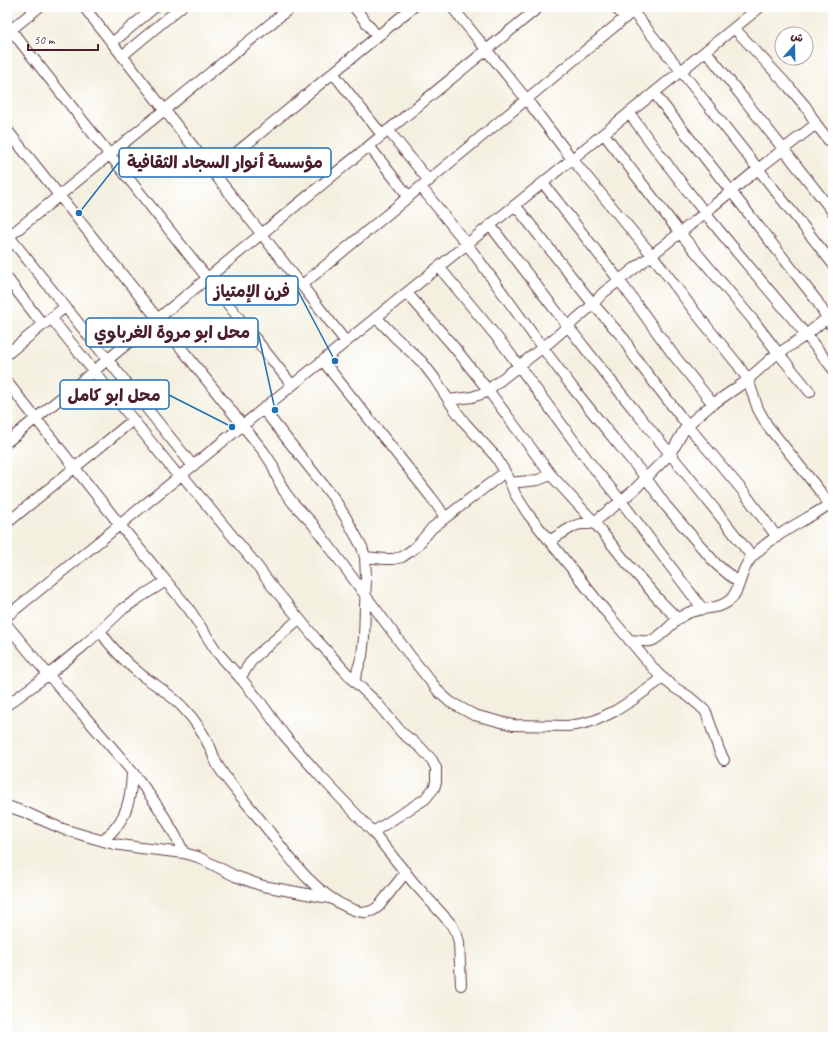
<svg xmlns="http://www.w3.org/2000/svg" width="840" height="1044" font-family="Caveat,'Playpen Sans Arabic',sans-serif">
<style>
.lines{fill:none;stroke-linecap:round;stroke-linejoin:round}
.minor-casing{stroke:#643e46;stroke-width:12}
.minor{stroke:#fff;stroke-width:10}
.leader{fill:none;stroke:#1f6fb2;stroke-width:1.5}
.callout-dot{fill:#1f6fb2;stroke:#fff;stroke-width:1.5}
.callout{fill:#fff;stroke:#1f6fb2;stroke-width:1.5}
.callout-label{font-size:17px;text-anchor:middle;font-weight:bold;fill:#4a1f2b}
</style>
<rect width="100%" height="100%" fill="#fff"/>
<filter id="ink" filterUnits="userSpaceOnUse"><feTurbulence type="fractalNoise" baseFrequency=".025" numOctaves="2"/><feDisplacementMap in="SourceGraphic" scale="8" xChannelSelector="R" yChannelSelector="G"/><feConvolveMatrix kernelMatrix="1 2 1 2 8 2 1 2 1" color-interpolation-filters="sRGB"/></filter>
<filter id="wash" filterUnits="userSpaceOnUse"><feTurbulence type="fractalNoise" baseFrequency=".012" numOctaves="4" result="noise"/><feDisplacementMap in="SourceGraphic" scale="16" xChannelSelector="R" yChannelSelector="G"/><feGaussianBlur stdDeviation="0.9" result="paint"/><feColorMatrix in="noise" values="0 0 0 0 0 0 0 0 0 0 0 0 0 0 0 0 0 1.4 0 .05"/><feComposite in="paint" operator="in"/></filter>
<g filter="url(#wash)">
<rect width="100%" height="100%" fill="#f4f0e0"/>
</g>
<g filter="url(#ink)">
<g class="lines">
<defs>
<path id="minor" d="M84,7L346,342
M354,7L377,36
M452,7L527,100L572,159L652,255L695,312L738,365L748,380L758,409L767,425L815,485L822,494L828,505
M615,7L625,18
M633,12L681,71L833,264
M7,25L292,385
M734,28L789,87L806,107L816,124L833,146
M7,33L39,7
M112,43L155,7
M706,51L833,212
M122,56L181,7
M333,73L382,135
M654,93L817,301L833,328
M629,113C654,147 679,180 705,213C747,266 792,315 833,369
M7,130L264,452L272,464L277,477L284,491L293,503L312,523L411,657L440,693L450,702L474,715L513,725L568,726L581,724L596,720L615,711L634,699L663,678
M388,130L429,181
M604,134L680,233L753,320L779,354L810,392
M369,146L409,197
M213,172L413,7
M543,183L619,280L672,353L713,404
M421,187L467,244L542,347L573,388L605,428L619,445L646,478L666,506L716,564L739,583
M515,205L593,304L625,340L630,350L642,367L688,426L742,490L777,537
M490,225C538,288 586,351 636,412C675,460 714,507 752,557
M7,234L193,466
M7,238L291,7
M439,267L505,347L590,463L621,501L702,608
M7,278L43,325
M302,285L638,7
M407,293L454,347L488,390L551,475L594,522L626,562L659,600L678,619
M376,317L395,337L422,362L435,379L453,407L465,423L496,457L508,477L515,494L528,514L611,618L659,675L675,688L688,696L700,706L706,712L719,750L724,760
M51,318L179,477
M7,354L65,307
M323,361L431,497L439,508L445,518
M7,382L120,525L189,609L217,652L243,681L261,703L284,735L320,776L373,832L413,882L451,924L457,935L459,943L461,985
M449,400L472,397L484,393L551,341L589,308L603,293L690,225L758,169L816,124
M263,409L333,497L346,518L362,547L365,557L366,577L364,638L362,656L354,681
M7,442L539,7
M182,475L254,562L272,586L316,639L354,681L376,702L402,733L420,747L432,760L436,768V782L434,788L425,799L373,832
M510,483L538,480L551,475
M7,523L133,420
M549,541L574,526L581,524H589L594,522L616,505L634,490L664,460L675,446L684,430L691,422L710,406L745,382L773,357L781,352L806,335L827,318L833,314
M365,557L385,559H393L402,557L416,547L432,528L505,472
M7,616L760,7
M7,625C30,653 53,681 78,709C117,753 159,798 184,853
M100,631C111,647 124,661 139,673C144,678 151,681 156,685C167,693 178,701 186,711C197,722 204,735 211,749C213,755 215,761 218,766C230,785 247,803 261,821C286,852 311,892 349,908C361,913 369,915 379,906L406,872
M629,640C636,640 644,642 650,641C660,639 674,620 684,615C698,606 718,611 730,600C741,590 740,569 752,557C773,534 807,520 833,502
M240,678L252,660L257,655L299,619
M7,705L48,675L76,652L88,642L123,609L139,598L166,581
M7,806L27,813L42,820L63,829L86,836L114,844L141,848L184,853L198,857L235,876L263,886L329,898
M103,841C108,836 112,832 116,827C129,811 131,792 132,773"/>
</defs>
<use href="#minor" class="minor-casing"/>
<use href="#minor" class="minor"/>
</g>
</g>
<path class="leader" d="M79 213L119 162M335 361L298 291M275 410L258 332M232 427L169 395"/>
<g class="callout-dot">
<circle cx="79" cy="213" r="4"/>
<circle cx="335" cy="361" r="4"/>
<circle cx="275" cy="410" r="4"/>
<circle cx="232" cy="427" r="4"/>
</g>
<g class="callout">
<rect x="119" y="148" width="212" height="29" rx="4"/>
<rect x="206" y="276" width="92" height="29" rx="4"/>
<rect x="86" y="318" width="172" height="29" rx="4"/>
<rect x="60" y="380" width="109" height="29" rx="4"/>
</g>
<g class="callout-label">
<text x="225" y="168">مؤسسة أنوار السجاد الثقافية</text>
<text x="252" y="297">فرن الإمتياز</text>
<text x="172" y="338">محل ابو مروة الغرباوي</text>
<text x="114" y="401">محل ابو كامل</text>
</g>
<rect width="840" height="1044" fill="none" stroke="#fff" stroke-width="24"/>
<g transform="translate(794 46) rotate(20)"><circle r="19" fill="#ffffff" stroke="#b7a5aa"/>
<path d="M0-3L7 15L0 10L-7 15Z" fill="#1f6fb2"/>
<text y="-6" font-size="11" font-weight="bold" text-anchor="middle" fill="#4a1f2b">ش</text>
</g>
<path d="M28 44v6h70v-6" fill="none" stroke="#4a1f2b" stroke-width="2"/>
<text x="34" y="44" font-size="12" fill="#4a1f2b" stroke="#ffffff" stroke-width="3" paint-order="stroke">50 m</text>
</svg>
